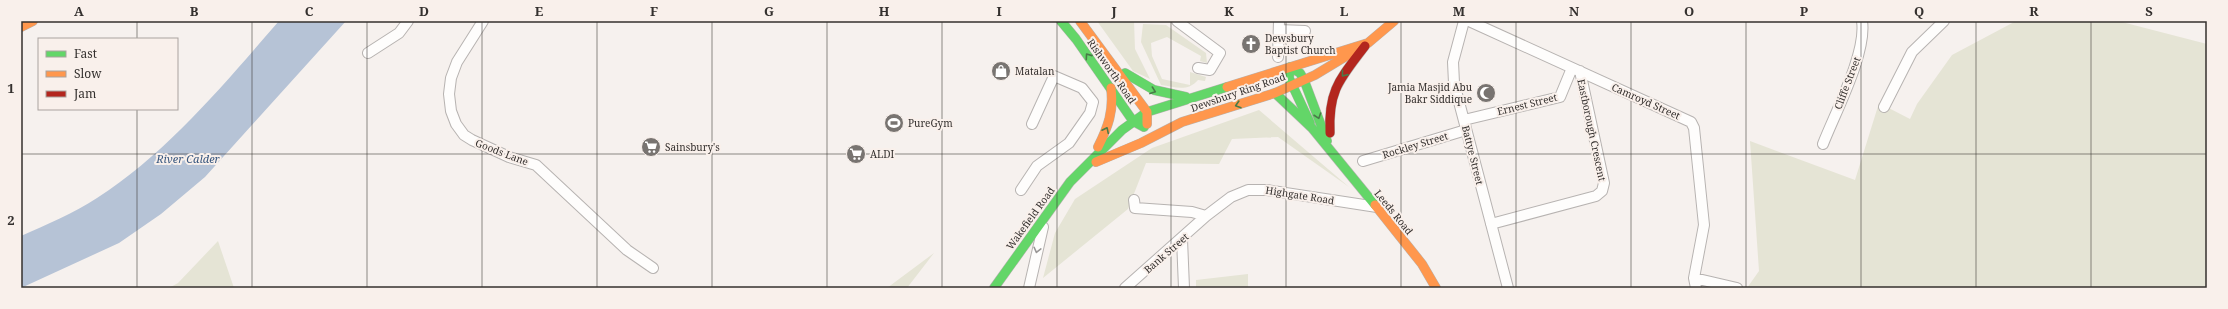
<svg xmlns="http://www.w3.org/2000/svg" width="2228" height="309" font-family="'Noto Serif',serif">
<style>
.green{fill:#e5e4d5}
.water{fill:#b6c3d6}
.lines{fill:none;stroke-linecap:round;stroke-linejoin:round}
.street-casing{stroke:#b7b3b1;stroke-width:12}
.fast-casing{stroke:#b7b3b1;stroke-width:10}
.slow-casing{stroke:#b7b3b1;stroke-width:10}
.jam-casing{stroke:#b7b3b1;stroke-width:10}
.street{stroke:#fefdfc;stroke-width:10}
.fast{stroke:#63d668;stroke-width:9}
.slow{stroke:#ff974d;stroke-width:9}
.jam{stroke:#b3261e;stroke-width:9}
.oneway{stroke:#497b48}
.oneway2{stroke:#999695}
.grid{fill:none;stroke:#34302e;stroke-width:1;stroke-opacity:0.55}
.labels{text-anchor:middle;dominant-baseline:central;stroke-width:4;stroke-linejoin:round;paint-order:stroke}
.poi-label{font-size:10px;fill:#34302e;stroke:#f9f0eb;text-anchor:start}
.street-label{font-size:10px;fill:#34302e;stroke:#f9f0eb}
.water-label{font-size:11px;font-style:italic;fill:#38577f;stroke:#f9f0eb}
.neatline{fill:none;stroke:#34302e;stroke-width:1.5}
.grid-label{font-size:13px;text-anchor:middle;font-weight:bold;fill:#34302e}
</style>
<rect width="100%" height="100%" fill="#f6f1ee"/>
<path class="green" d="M1097,21H1134L1135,49L1150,79L1133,71Z
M2016,21H2118L2207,44V288H1747L1759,271L1750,141L1855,180L1879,103L1910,119L1917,104L1952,55Z
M1143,24L1166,25L1206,53L1207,63L1200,61L1201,56L1167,37L1151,43L1152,56L1162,79L1190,85V72L1206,77L1205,81L1198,80C1188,92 1175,87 1161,85L1141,42Z
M1259,110L1349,187L1278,137L1232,139L1219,164L1146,163L1128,209L1043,278L1055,233L1075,199L1152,148Z
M218,241L234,288H169L178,283Z
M934,253L907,288H887Z
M1248,274V288H1196V280Z"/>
<path class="water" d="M279,21H346L205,177L161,214L119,243L21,288V236C46,225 74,213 97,198C168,152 223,85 279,21Z"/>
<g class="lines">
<defs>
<path id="street" d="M483,21L457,62L451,78L449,94L451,111L456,124L464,135L472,140L509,157L536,165L627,250L653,268
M1177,21L1220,53L1210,70L1198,68
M1464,21L1453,62L1454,83L1508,288
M1469,21L1691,122L1694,128L1704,225L1694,278L1696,288
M1279,30L1305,31
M368,53L399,33L408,21
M1278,57L1279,21
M1884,107L1912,52L1944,21
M1464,120L1560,97L1572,68
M1823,144C1835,113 1867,53 1862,21
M1363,161L1466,130
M1021,190L1037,166L1069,143L1090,113L1093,102L1082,88L1054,76L1032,124
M1134,200L1135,208L1192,212L1206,216
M1491,224L1596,196L1602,191L1604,183L1580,71
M1182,239L1184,288
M1694,278L1737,288
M1029,288L1043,227
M1125,288L1206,216L1231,197L1248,190H1267L1377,207"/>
<path id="fast" d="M1061,21L1076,39L1133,121L1144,127
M1125,73L1154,90L1186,97
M1275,93L1312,128L1375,205
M1310,123L1289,78L1290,67L1300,73L1304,80L1327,141
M994,288L1070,182L1122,130L1147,112L1227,87"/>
<path id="slow" d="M1080,21L1147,112V124
M21,27L33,21
M1227,87L1368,43
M1098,147C1108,127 1114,111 1111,88
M1096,162L1141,143L1182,122L1275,93L1315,75L1368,43L1394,21
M1375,205L1422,264L1436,288"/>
<path id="jam" d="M1330,133C1328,90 1340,79 1365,46"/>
</defs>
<use href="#street" class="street-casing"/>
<use href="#fast" class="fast-casing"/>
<use href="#slow" class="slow-casing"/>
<use href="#jam" class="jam-casing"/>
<use href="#street" class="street"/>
<use href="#fast" class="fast"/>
<use href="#slow" class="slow"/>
<use href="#jam" class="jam"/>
</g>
<defs><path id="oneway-chevron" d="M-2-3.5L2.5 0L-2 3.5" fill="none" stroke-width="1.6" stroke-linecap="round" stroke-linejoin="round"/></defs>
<g class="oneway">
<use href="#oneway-chevron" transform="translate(1088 56) rotate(-125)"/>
<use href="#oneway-chevron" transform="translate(1344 74) rotate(129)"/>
<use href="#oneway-chevron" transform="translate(1153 91) rotate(20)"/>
<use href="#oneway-chevron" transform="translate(1238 105) rotate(163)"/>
<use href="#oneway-chevron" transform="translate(1318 116) rotate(71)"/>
<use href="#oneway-chevron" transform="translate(1106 130) rotate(-64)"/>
</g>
<use class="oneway2" href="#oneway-chevron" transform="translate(1037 250) rotate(104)"/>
<path class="grid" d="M137,21V39M252,21V288M367,21V288M482,21V288M597,21V288M712,21V288M827,21V288M942,21V288M1057,21V288M1171,21V288M1286,21V288M1401,21V288M1516,21V288M1631,21V288M1746,21V288M1861,21V288M1976,21V288M2091,21V288M137,109V288M21,154H2207"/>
<defs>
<symbol id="church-disc" viewBox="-11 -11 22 22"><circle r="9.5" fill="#787471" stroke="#f9f0eb"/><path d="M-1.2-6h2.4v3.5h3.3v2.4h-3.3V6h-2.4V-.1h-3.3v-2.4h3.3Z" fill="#fff"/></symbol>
<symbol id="shop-disc" viewBox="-11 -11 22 22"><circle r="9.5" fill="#787471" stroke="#f9f0eb"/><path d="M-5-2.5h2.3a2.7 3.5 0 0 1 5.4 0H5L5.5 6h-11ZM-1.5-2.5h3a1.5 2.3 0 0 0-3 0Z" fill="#fff"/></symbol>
<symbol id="mosque-disc" viewBox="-11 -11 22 22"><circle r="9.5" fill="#787471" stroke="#f9f0eb"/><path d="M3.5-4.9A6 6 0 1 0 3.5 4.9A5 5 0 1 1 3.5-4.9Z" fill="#fff"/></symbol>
<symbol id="stadium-disc" viewBox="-11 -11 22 22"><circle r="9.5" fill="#787471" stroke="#f9f0eb"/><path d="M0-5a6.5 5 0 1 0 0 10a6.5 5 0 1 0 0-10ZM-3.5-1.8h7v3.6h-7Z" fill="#fff"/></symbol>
<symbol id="supermarket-disc" viewBox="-11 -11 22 22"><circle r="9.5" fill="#787471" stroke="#f9f0eb"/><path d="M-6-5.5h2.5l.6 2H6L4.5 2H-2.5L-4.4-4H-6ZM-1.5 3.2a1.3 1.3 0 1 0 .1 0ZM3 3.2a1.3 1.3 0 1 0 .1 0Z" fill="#fff"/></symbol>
</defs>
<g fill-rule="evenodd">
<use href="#church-disc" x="1240" y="33" width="22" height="22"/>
<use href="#shop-disc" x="990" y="60" width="22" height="22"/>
<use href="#mosque-disc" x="1475" y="82" width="22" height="22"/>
<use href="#stadium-disc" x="883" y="112" width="22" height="22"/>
<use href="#supermarket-disc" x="640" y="136" width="22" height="22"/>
<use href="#supermarket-disc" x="845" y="143" width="22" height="22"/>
</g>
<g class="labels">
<g class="poi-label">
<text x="1265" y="38">Dewsbury<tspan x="1265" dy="12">Baptist Church</tspan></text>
<text x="1015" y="71">Matalan</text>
<text x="1472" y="87" text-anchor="end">Jamia Masjid Abu<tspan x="1472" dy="12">Bakr Siddique</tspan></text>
<text x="908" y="123">PureGym</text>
<text x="665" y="147">Sainsbury's</text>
<text x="870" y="154">ALDI</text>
</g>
<g class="street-label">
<text transform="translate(1112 71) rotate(55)">Rishworth Road</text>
<text transform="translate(1847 83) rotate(-69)">Cliffe Street</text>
<text transform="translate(1238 92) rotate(-19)">Dewsbury Ring Road</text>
<text transform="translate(1646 101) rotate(24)">Camroyd Street</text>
<text transform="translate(1527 104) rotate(-14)">Ernest Street</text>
<text transform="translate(1592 130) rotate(78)">Eastborough Crescent</text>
<text transform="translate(1415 145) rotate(-17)">Rockley Street</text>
<text transform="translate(502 152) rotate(21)">Goods Lane</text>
<text transform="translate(1473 155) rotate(76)">Battye Street</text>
<text transform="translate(1300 195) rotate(9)">Highgate Road</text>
<text transform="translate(1394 212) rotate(51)">Leeds Road</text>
<text transform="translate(1030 218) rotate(-54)">Wakefield Road</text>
<text transform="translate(1166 253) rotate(-41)">Bank Street</text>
</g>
<g class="water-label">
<text x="188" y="158">River Calder</text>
</g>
</g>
<rect width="2228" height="309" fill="none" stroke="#f9f0eb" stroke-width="44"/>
<rect x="38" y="38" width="140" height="72" fill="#f9f0eb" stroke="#aaa39f"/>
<rect x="46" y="51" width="20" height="6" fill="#63d668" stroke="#aaa39f"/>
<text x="74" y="58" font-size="12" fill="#34302e">Fast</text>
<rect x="46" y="71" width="20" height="6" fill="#ff974d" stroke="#aaa39f"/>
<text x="74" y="78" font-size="12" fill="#34302e">Slow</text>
<rect x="46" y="91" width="20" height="6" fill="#b3261e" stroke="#aaa39f"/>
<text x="74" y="98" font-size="12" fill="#34302e">Jam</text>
<rect x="22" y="22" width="2184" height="265" class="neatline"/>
<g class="grid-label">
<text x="79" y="16">A</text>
<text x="194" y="16">B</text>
<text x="309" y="16">C</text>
<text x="424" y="16">D</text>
<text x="539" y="16">E</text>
<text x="654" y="16">F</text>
<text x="769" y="16">G</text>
<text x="884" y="16">H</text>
<text x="999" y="16">I</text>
<text x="1114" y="16">J</text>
<text x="1229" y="16">K</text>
<text x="1344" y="16">L</text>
<text x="1459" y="16">M</text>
<text x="1574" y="16">N</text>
<text x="1689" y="16">O</text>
<text x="1804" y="16">P</text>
<text x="1919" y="16">Q</text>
<text x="2034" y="16">R</text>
<text x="2149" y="16">S</text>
<text x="11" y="93">1</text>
<text x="11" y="225">2</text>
</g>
</svg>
